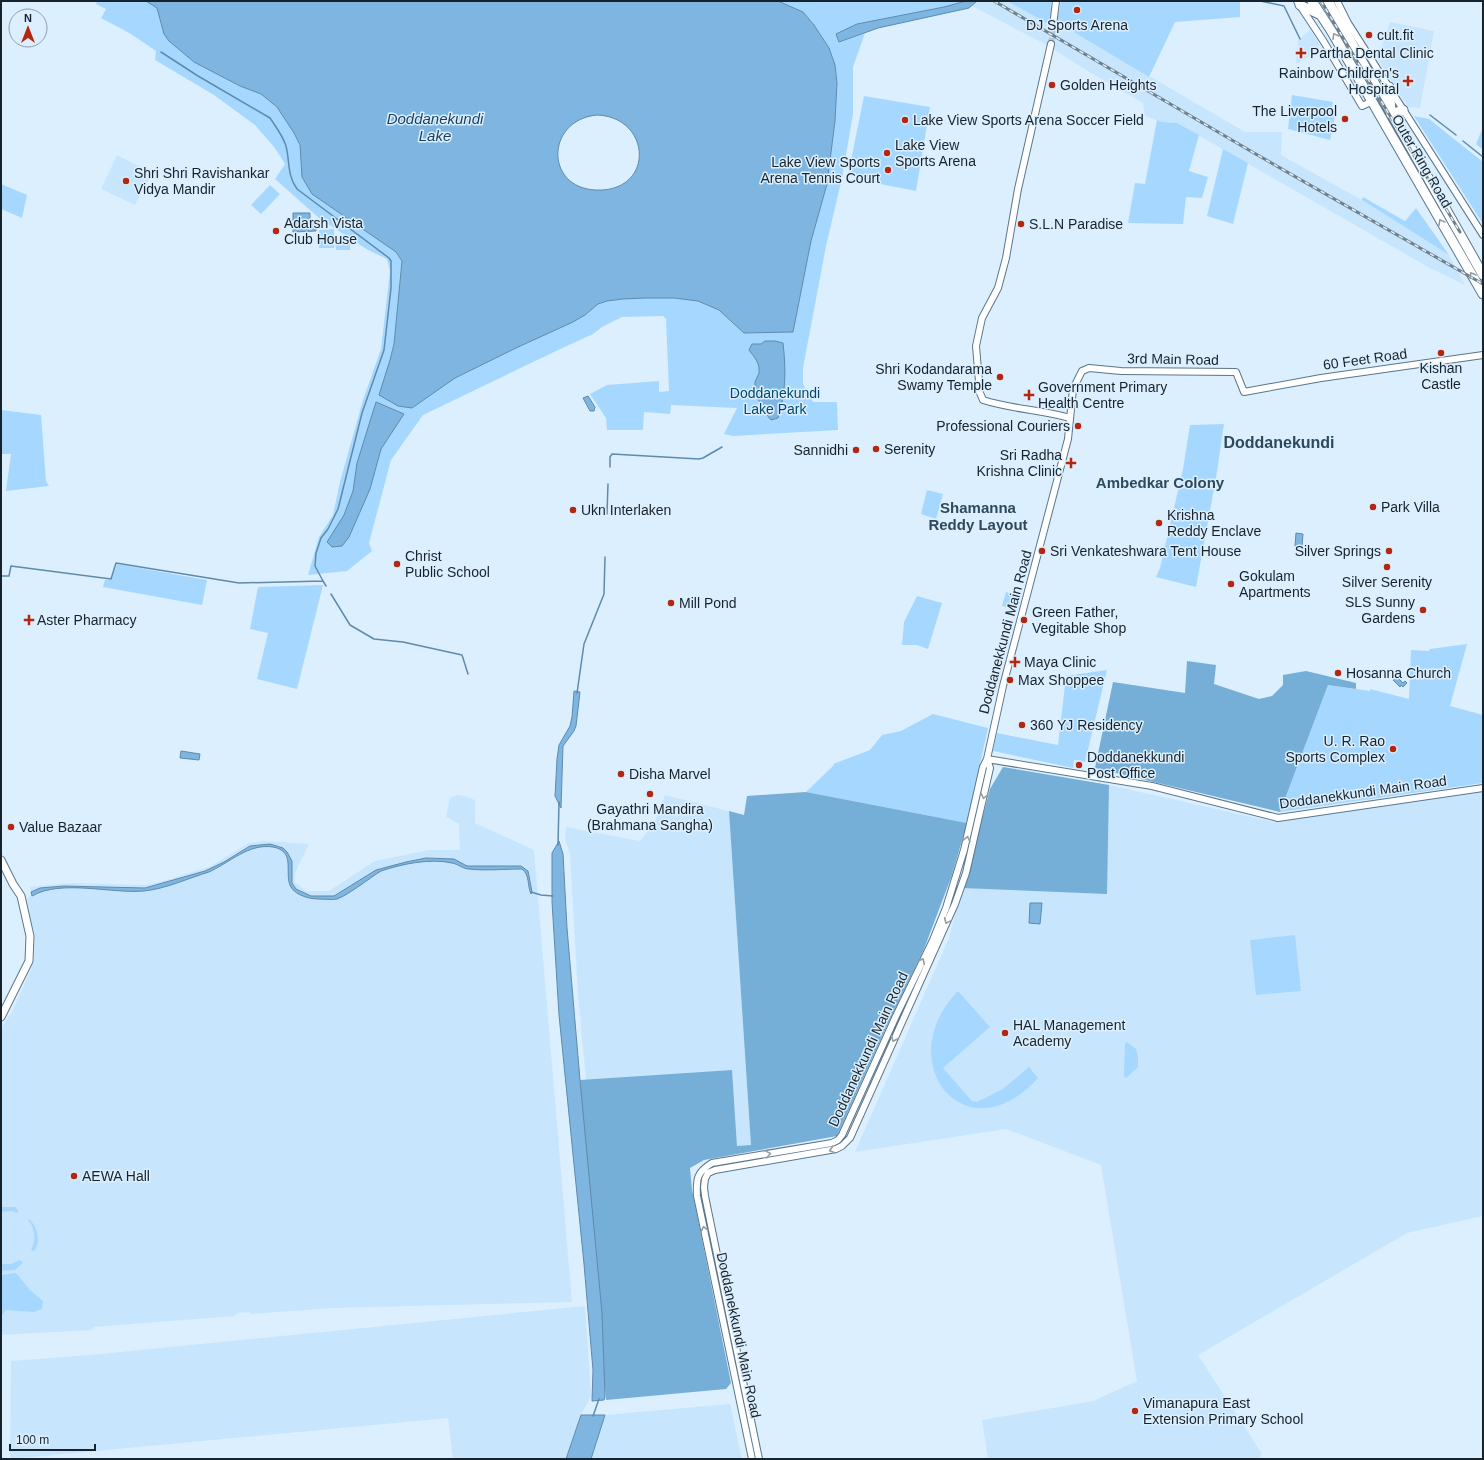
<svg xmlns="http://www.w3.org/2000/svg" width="1484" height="1460" font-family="Arial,sans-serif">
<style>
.built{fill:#c7e6fe}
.green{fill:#a6d8ff}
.forest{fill:#75aed7}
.water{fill:#7eb6e1;stroke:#5f8aab;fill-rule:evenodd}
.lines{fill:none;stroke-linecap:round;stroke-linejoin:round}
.stream{stroke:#5f8aab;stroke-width:1.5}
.tertiary-tunnel{stroke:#b5c6d4;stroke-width:6;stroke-dasharray:6 3;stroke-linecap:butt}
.tertiary-casing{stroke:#5a768c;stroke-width:8}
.secondary-casing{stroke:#5a768c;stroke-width:9}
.trunk-casing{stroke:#5a768c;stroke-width:11}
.tertiary{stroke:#fff;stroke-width:6}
.secondary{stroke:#fff;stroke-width:7}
.trunk{stroke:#fff;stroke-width:9}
.rail-casing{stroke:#70808b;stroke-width:3}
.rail{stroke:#dceffe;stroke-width:1.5;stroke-dasharray:4.5;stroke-linecap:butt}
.oneway{stroke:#979ca0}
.poi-dot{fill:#b3260f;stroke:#dceffe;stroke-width:1.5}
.labels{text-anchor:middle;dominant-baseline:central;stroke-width:3;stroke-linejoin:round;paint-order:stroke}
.poi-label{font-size:14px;fill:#17232c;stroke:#dceffe;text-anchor:start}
.street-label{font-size:14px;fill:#17232c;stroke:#dceffe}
.park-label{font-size:14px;fill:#004870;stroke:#dceffe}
.water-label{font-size:15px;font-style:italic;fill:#133f5c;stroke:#dceffe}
.neighbourhood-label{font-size:15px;font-weight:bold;fill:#2e495d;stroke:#dceffe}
.quarter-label{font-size:16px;font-weight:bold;fill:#2e495d;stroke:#dceffe}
</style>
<rect width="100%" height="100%" fill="#dceffe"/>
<path class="built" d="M977,1H1007L1050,25L1057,22L1245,132H1282L1281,155L1362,200L1449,255L1465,285L1428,267L1177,123L1162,122L1145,116L1143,103L1091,73L1045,44L972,6Z
M1390,22L1434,31L1420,108L1408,107L1375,55L1382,46Z
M1310,30L1320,45L1308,57L1296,64L1298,40Z
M117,155L152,173L135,205L101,189Z
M1003,767L1109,785L1274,822L1483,792V1216L1407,1233L1198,1355L1262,1454L1258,1459H988L982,1420L1093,1401L1137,1381L1101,1165L1006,1129L855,1152L949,938L962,888L968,873L990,789Z
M457,795L465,796L475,800V823L534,850L572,1302L333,1308L251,1314L249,1312L237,1313L235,1316L94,1327L92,1330L1,1335V1028L12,1012L34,962L35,935L26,899L32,895L30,887L69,883L144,885L156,883L209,867L249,843L264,841L309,844L295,873V882L306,891H329L375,861L429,850H460L459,824L446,817L450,798Z
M665,795L729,811L751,1145L737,1146L732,1070L586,1080L578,995L570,854L565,839L566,827L640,841L655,822Z
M585,1306L591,1396L581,1415L566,1459H453L448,1418L10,1459L11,1361L90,1355Z
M730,1404L742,1459H591L605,1415Z"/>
<path class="green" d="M97,1H146L157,8L164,34L169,41L194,62L240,86L261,94L277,107L294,133L300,145L302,177L312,194L396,252L402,261L394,344L390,360L412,408L455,378L516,348L573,322L585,315L598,304L608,301L623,299L646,298H674L698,301L719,310L744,333L793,332L811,241L827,184L835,121L837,83L835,65L829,48L814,25L803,12L778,1H966L944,7L857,24L840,42L865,33L853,67V114L842,178L826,246L803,368V384L813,402H837L838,430L733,436L724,434L737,408L671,405L670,414L644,412L643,430H607L606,418L590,394L607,385L659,381V392L669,391L666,319L663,316L622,317L602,327L593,334L556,351L423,415L391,460L369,543L372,551L347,571L308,575L319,537L333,515L340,482L363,400L381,349L390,271L387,259L368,250L319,218L275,179L285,164L275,148L255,125L214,95L155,60L156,51L131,34L101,18L106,9L96,4Z
M1007,1H1051L1050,25Z
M1061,1H1240V17L1175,22L1149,77L1057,22Z
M1292,95L1333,102L1331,111L1336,112L1330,140L1288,129Z
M864,96L930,107L916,191L860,180V178L848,175Z
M1414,116L1429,119L1483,162V224Z
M1157,120L1162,122L1177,123L1199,135L1189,171L1208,177L1202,198L1186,197L1183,224L1128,223L1135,183L1145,184Z
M1483,127V150L1476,144Z
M1223,149L1248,163L1233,224L1207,216Z
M1,184L27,195L22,218L1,209Z
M270,185L280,194L261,214L251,205Z
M1363,197L1405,221L1416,208L1449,255L1362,200Z
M334,229V248H319V230Z
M350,239V250H336L335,240Z
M1,410L41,415L46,481L49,486L6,491L11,454H1Z
M1224,424L1216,478L1196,587L1156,577L1160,568L1183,469L1190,425Z
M927,490L943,494L936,519L921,514Z
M117,564L207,580L202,605L103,587L105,580H111Z
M323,585L297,689L257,679L268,633L250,629L258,587Z
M1006,592L1020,596L1015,610L1002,606Z
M917,596L942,603L928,649L917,645H902L904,622Z
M1467,644L1450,706L1483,715V783L1280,812L1328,685L1370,691V689L1409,699L1411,650L1429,651L1430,649Z
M1107,670L1085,762L1074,760L1073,768L993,751L997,733L1058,745L1066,676Z
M933,714L988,728L967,823L806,792L834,765L833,764L870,750L882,735L901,731Z
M1295,935L1301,991L1256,995L1250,940Z
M958,991L990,1027L943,1068L972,1101L977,1102L1003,1089L1029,1067L1038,1078C966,1158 889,1062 958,991Z
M1127,1042L1136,1049L1138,1057V1067L1126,1078L1124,1076L1125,1043Z
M1,1207H15L18,1210V1213L11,1211L1,1212Z
M29,1219C38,1227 41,1242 34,1251L31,1250C36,1240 36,1229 28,1220Z
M20,1260L23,1263L15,1270L1,1271V1264H11Z
M16,1273L30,1290L43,1301L42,1309L34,1312L6,1310L1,1317V1275Z"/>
<path class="forest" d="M1187,661L1216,665L1214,684L1259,699L1272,696L1283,685V675L1306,671L1356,683V689L1328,685L1280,812L1095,768L1113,682L1185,693Z
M1003,767L1109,785L1107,894L962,888L968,873L990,789Z
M806,792L967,823L952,875L924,949L886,1028L837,1136L704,1160L690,1168L692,1190L731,1383L726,1389L606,1400L580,1080L732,1070L737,1146L751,1145L729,811L744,815L747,796Z"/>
<path class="water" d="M146,1H778L803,12L814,25L829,48L835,65L837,83L835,121L827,184L811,241L793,332L744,333L719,310L698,301L674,298H646L623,299L607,301L598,304L585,315L573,322L516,348L455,378L412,408L398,406L379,395L390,360L394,344L402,261L396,252L312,194L302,177L300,145L294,133L277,107L261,94L240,86L194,62L169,41L164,34L157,8ZM597,115C650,117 655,187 602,190C544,193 544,120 597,115Z
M966,1H977L969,8L878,28L839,42L836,34L857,24L944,7Z
M293,213H310V221H316V231L293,232Z
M765,341H775L783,343C786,368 786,394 778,418L771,420C763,411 754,394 755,382C756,379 758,376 759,373C760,363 755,358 749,350L752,344H761Z
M588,396L595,407L594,411H590L583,398Z
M376,402L404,414L381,449L370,489L349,537L342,546L332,547L327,542L344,515L353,491L357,463Z
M1296,533L1303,534L1302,546H1295Z
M1397,677L1403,683L1405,681L1407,683L1403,687L1401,685L1400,687L1393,680Z
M574,691L580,692L576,726L574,731L563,746L561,808L555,796L557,759L559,745L570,726L572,717Z
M181,751L200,754L199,760L180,758Z
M559,841L563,854L567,928L580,1080L602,1313L605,1396L604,1400L592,1401L593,1370L584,1264L559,1015L552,902V853Z
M270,844L283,848L287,852L292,861V883L296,889L311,896H334L376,870L406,862L426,858L454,859L467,866H521L528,871L532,892L531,894C527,885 530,875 522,869C504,869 486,871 469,869C463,869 458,864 452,863C430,858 402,864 381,871C368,879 350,894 337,899C331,900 324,899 318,899C308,899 291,894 289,882C286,868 294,851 273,847C249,843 229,863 209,872C189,878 165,889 144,891C112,894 61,879 32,896L31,892L40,888L64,886L145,888L205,871L224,862L250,846Z
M1030,903H1042L1040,924L1029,923Z
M581,1415H605L591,1459H566Z"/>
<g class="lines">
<path class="stream" d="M1260,1L1284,6L1300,39
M161,52L198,76L270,118C276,127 283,136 286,146C290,162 287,175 297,189L389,258L391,261V288L384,350L362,413L338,509L328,529L321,538L316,553L315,566L323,581
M1430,115L1456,135
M1463,141L1483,157
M610,467V457L612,454L699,459L703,458L722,447
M607,514L608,484
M1,576H9L11,566L111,579L116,563L239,583L323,581L326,586
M331,594L350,625L374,639L403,642L462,655L468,674
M577,693L584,644L604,594L605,557
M558,845L559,802
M531,892L541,895L553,896
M593,1416L599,1399"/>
<path class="tertiary-tunnel" d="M1051,44L1053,26"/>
<defs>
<path id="tertiary" d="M1297,1L1324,42L1362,106L1371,102
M1337,1L1348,23L1483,235
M1053,26L1056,1
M1051,44L1018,189L1006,258L998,288L982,318L976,346L980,393L983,400C1011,409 1042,410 1070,418
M987,759L1152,786L1278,818L1483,788
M752,1459L697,1196C696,1179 697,1172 712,1163L832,1143L838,1140L842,1135L896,1016L933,940L946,908L964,850L983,767L987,759L1003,686L1068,439L1073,389L1082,371L1089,368L1121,371L1236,372L1244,392L1321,378L1483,355
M759,1459L705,1196L704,1187L705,1179L708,1173L715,1170L836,1149L842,1146L850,1138L955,904L966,873L990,768L987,759"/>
<path id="secondary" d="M1,860L13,884L21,896L30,936L29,961L1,1017"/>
<path id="trunk" d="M1312,1L1332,32L1483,294
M1328,1L1483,275
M1300,5L1321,15
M1389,87L1391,111
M1391,114L1403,110"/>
</defs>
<use href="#tertiary" class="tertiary-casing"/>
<use href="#secondary" class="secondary-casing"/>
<use href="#trunk" class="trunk-casing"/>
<use href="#tertiary" class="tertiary"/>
<use href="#secondary" class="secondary"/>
<use href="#trunk" class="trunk"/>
<defs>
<path id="rail" d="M994,1L1254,153L1483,284
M1321,1L1460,232"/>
</defs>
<use href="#rail" class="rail-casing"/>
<use href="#rail" class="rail"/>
</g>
<defs><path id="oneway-chevron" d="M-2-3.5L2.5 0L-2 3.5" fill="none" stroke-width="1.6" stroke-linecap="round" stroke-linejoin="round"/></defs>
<g class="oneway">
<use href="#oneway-chevron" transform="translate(1335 36) rotate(-120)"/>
<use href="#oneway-chevron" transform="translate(1441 222) rotate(-120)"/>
<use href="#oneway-chevron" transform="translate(1472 275) rotate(-120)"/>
<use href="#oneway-chevron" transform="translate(984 796) rotate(103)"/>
<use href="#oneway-chevron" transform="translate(967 839) rotate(-77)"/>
<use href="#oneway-chevron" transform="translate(947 921) rotate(114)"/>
<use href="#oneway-chevron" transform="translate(922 961) rotate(-64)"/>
<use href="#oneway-chevron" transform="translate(894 1039) rotate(115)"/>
<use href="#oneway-chevron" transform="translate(832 1150) rotate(163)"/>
<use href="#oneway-chevron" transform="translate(768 1154) rotate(-10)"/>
<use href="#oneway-chevron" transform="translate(704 1229) rotate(-102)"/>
</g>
<g class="poi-dot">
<circle cx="1077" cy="10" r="4"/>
<circle cx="1369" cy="35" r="4"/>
<path d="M1299 47h4v4h4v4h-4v4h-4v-4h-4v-4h4z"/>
<path d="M1406 75h4v4h4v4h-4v4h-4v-4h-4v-4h4z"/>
<circle cx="1052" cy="85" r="4"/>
<circle cx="1345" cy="119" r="4"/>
<circle cx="905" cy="120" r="4"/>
<circle cx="887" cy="153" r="4"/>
<circle cx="888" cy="170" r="4"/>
<circle cx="126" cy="181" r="4"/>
<circle cx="1021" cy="224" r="4"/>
<circle cx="276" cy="231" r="4"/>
<circle cx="1441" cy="353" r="4"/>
<circle cx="1000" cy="377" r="4"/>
<path d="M1027 389h4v4h4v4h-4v4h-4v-4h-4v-4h4z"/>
<circle cx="1078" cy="426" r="4"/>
<circle cx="876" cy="449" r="4"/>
<circle cx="856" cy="450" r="4"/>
<path d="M1069 457h4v4h4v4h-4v4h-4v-4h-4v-4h4z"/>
<circle cx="1373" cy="507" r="4"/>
<circle cx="573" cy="510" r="4"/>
<circle cx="1159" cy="523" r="4"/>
<circle cx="1042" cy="551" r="4"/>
<circle cx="1389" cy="551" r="4"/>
<circle cx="397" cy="564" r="4"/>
<circle cx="1387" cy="567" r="4"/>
<circle cx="1231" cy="584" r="4"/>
<circle cx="671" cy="603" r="4"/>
<circle cx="1423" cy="610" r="4"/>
<path d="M27 614h4v4h4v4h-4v4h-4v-4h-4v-4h4z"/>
<circle cx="1024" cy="620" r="4"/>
<path d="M1013 656h4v4h4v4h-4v4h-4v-4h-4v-4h4z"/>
<circle cx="1338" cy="673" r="4"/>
<circle cx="1010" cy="680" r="4"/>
<circle cx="1022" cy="725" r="4"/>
<circle cx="1393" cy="749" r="4"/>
<circle cx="1079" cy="765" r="4"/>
<circle cx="621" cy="774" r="4"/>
<circle cx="650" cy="794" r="4"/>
<circle cx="11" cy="827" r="4"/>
<circle cx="1005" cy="1033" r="4"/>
<circle cx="74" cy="1176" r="4"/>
<circle cx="1135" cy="1411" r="4"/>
</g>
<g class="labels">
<g class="poi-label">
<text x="1077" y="25" text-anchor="middle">DJ Sports Arena</text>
<text x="1377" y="35">cult.fit</text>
<text x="1310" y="53">Partha Dental Clinic</text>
<text x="1399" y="73" text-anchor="end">Rainbow Children's<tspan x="1399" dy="16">Hospital</tspan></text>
<text x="1060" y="85">Golden Heights</text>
<text x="1337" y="111" text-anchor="end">The Liverpool<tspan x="1337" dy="16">Hotels</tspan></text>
<text x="913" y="120">Lake View Sports Arena Soccer Field</text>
<text x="895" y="145">Lake View<tspan x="895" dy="16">Sports Arena</tspan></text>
<text x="880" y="162" text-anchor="end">Lake View Sports<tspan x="880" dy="16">Arena Tennis Court</tspan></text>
<text x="134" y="173">Shri Shri Ravishankar<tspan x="134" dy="16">Vidya Mandir</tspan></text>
<text x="284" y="223">Adarsh Vista<tspan x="284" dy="16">Club House</tspan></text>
<text x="1029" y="224">S.L.N Paradise</text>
<text x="1441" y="368" text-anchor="middle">Kishan<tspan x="1441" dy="16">Castle</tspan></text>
<text x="992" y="369" text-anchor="end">Shri Kodandarama<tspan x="992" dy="16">Swamy Temple</tspan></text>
<text x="1038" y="387">Government Primary<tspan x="1038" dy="16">Health Centre</tspan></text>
<text x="1070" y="426" text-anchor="end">Professional Couriers</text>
<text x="884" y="449">Serenity</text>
<text x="848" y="450" text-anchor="end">Sannidhi</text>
<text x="1062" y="455" text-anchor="end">Sri Radha<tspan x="1062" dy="16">Krishna Clinic</tspan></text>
<text x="1381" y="507">Park Villa</text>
<text x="581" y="510">Ukn Interlaken</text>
<text x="1167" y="515">Krishna<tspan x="1167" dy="16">Reddy Enclave</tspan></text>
<text x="1050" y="551">Sri Venkateshwara Tent House</text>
<text x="1381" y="551" text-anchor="end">Silver Springs</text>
<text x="405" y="556">Christ<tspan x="405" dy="16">Public School</tspan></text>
<text x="1239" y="576">Gokulam<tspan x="1239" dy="16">Apartments</tspan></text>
<text x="1387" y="582" text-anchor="middle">Silver Serenity</text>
<text x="1415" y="602" text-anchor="end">SLS Sunny<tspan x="1415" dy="16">Gardens</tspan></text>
<text x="679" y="603">Mill Pond</text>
<text x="1032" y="612">Green Father,<tspan x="1032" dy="16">Vegitable Shop</tspan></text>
<text x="37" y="620">Aster Pharmacy</text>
<text x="1024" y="662">Maya Clinic</text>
<text x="1346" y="673">Hosanna Church</text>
<text x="1018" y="680">Max Shoppee</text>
<text x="1030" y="725">360 YJ Residency</text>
<text x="1385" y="741" text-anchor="end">U. R. Rao<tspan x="1385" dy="16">Sports Complex</tspan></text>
<text x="1087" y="757">Doddanekkundi<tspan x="1087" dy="16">Post Office</tspan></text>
<text x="629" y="774">Disha Marvel</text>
<text x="650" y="809" text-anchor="middle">Gayathri Mandira<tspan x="650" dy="16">(Brahmana Sangha)</tspan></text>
<text x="19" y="827">Value Bazaar</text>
<text x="1013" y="1025">HAL Management<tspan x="1013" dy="16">Academy</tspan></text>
<text x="82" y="1176">AEWA Hall</text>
<text x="1143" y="1403">Vimanapura East<tspan x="1143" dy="16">Extension Primary School</tspan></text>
</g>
<g class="street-label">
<text transform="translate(1422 161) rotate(60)">Outer Ring Road</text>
<text transform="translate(1173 359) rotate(1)">3rd Main Road</text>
<text transform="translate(1365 359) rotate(-8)">60 Feet Road</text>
<text transform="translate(1005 632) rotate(-75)">Doddanekkundi Main Road</text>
<text transform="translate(1363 792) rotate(-8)">Doddanekkundi Main Road</text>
<text transform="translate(868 1049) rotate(-65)">Doddanekkundi Main Road</text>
<text transform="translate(739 1335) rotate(78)">Doddanekkundi Main Road</text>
</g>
<g class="park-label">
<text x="775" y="393">Doddanekundi<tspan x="775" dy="16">Lake Park</tspan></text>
</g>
<g class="water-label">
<text x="435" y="118">Doddanekundi<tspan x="435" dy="17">Lake</tspan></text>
</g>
<g class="neighbourhood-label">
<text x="1160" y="482">Ambedkar Colony</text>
<text x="978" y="507">Shamanna<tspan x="978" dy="17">Reddy Layout</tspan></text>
</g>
<g class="quarter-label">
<text x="1279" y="442">Doddanekundi</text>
</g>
</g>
<rect width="1484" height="1460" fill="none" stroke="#17232c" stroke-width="4"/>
<g transform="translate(28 28)"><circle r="19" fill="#dceffe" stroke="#8d9daa"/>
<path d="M0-3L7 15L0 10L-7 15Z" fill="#b3260f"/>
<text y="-6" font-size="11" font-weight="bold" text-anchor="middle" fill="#17232c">N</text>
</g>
<path d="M10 1444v6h85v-6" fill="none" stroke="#17232c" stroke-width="2"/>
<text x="16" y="1444" font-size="12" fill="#17232c" stroke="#dceffe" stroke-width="3" paint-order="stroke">100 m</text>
</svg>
